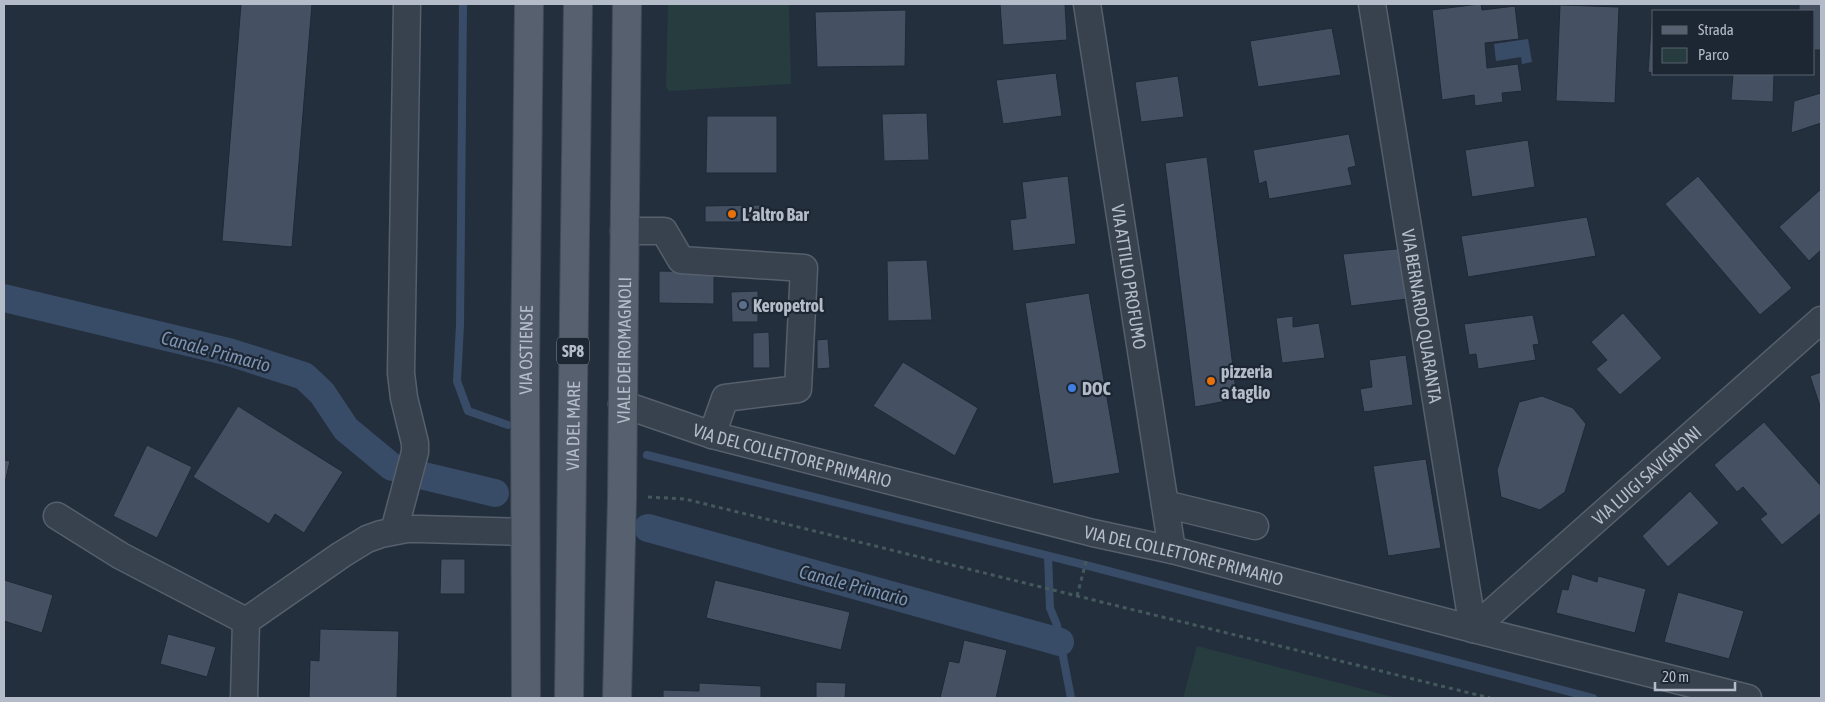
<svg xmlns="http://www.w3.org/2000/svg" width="1825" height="702" font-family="'Asap Condensed',sans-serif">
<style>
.green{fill:#263c3f}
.water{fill:#394c67}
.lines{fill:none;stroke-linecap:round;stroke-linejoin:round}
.stream{stroke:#394c67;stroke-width:8}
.canal{stroke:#394c67;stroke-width:28}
.building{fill:#455162;stroke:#1f2835}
.minor-casing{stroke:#565f6c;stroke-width:29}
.major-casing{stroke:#414a57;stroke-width:30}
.path{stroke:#44595c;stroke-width:3;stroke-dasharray:4 4;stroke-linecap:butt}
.minor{stroke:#38414e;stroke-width:26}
.major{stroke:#56606e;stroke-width:28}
.food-dot{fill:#e8710a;stroke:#1d2633;stroke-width:2}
.service-dot{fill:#5c6f8a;stroke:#1d2633;stroke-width:2}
.shop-dot{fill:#3f7fe0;stroke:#1d2633;stroke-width:2}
.labels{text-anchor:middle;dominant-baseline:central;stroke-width:4.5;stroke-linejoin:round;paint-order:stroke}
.shield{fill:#1d2633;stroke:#878f9c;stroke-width:1}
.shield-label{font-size:16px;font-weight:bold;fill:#b4bcc9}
.poi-label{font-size:18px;font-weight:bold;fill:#b4bcc9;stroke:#1d2633;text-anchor:start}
.street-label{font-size:18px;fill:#b4bcc9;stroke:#1d2633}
.water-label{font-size:19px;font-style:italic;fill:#7c92b1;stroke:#1d2633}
</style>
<rect width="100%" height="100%" fill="#242f3e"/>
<path class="green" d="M668,4H789L791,84L669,91L666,87Z
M1197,646L1397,698H1183Z"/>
<path class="water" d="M1528,39L1532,62L1522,64L1521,57L1496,61L1494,44Z"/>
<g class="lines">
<path class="stream" d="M463,4L460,325L457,381L468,411L508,425
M647,455L1093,567L1593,698
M1048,556L1050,608L1057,625L1071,698"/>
<path class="canal" d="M4,298L229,352L304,376L322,393L346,429L392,467
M420,475L495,493
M648,528L1060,642"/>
</g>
<path class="building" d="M241,4H312L292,247L222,241Z
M1000,4H1065L1067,40L1003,45Z
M1479,4H1481L1482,10L1515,6L1519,39L1485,43L1487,68L1518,64L1522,91L1502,93L1503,102L1475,106L1474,95L1442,100L1432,10Z
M1799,4H1821V50H1814V11H1799Z
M1560,5L1619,7L1615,103L1556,101Z
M906,10L905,66L817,67L815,12Z
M1652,13H1654V73L1648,72Z
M1332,28L1341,75L1258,87L1250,41Z
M1056,73L1062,116L1003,124L996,80Z
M1733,74H1774L1773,102L1731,100Z
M1178,76L1184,117L1141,122L1135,82Z
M1821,93V123L1791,133L1794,101Z
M927,113L929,160L884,161L882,114Z
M707,116H777V173H706Z
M1349,134L1356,166L1348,168L1352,185L1269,199L1266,181L1259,184L1253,150Z
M1528,140L1535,187L1472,197L1465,150Z
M1207,157L1237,399L1195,407L1165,163Z
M1068,176L1076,244L1013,251L1010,220L1026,218L1022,182Z
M1698,176L1792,288L1760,315L1665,204Z
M1821,189V250L1809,261L1779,227Z
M762,205V222H705V206Z
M1587,217L1596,256L1468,277L1461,236Z
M1407,248L1415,298L1351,306L1343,254Z
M927,260L932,320L888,321L887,261Z
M659,271L714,272V304L659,303Z
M758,291V322H732L731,292Z
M1089,293L1120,473L1053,484L1025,303Z
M1623,313L1662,358L1620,395L1596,369L1607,360L1591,342Z
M1533,315L1539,344L1533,345L1536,360L1478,369L1476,354L1469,355L1464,324Z
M1293,316V327L1319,323L1325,358L1282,363L1276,318Z
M769,332L770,368H753V333Z
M828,339L830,368L817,369V340Z
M1406,355L1413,405L1364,412L1360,389L1372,387L1369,360Z
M903,362L978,408L955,456L873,406Z
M1821,372V409L1810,376Z
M1542,396L1573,408L1586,424L1565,492L1540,510L1501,497L1497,470L1519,402Z
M238,406L343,472L304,533L275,514L269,524L193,477Z
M1764,422L1821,486V513L1782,545L1760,519L1767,514L1743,487L1737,492L1714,465Z
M147,445L192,467L157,538L113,516Z
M1426,459L1441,548L1388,556L1373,466Z
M4,460L10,461L4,487Z
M1690,491L1719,523L1668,567L1642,536Z
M441,559H465V594H440Z
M1572,574L1597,582L1598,576L1646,589L1635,633L1556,613L1562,589L1568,590Z
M4,580L53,595L42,633L4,621Z
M715,580L850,612L841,650L706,618Z
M1678,592L1744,611L1729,659L1664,642Z
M320,629L399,631L397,698H309L310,660L319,661Z
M168,634L216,647L207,677L160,664Z
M964,640L1007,650L996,698H940L949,661L959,663Z
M816,682L846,683L845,698H816Z
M699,683L761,686V698H663V690L699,691Z"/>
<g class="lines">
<defs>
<g id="minor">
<path id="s1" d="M1087,4L1172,550"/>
<path id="s2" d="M1372,4L1473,629"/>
<path d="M624,231H664L681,260L804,268L798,389L725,398L712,435"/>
<path id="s3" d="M622,404L712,435L1093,533L1172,550L1473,629L1748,698"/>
<path d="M1165,504L1255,526"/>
<path d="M57,516L121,556L246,621"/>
<path d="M394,531L415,452V443L404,398L401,373L407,4"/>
<path id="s4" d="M1473,629L1821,320"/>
<path d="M244,698L246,621L341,555L367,539L381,534L407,529H420L525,532"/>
</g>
<g id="major">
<path id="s5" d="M526,698L525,374L529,4"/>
<path id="s6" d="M569,698L578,4"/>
<path id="s7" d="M617,698L622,499L627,4"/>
</g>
</defs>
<use href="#minor" class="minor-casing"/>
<use href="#major" class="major-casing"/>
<path class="path" d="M648,497L685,499L1490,698
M1077,596L1087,558"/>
<use href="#minor" class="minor"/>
<use href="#major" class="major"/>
</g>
<g class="food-dot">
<circle cx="732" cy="214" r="5"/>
<circle cx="1211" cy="381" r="5"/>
</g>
<circle class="service-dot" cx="743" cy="305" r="5"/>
<circle class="shop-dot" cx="1072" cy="388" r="5"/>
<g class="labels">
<rect class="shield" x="557" y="337.5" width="32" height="27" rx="4"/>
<g class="shield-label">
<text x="573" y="351">SP8</text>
</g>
<g class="poi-label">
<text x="742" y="214">L’altro Bar</text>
<text x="753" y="305">Keropetrol</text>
<text x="1221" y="371">pizzeria<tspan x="1221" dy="21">a taglio</tspan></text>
<text x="1082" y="388">DOC</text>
</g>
<g class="street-label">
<text stroke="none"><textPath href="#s1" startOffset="276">VIA ATTILIO PROFUMO</textPath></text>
<text stroke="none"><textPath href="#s2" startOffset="316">VIA BERNARDO QUARANTA</textPath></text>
<text stroke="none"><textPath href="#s5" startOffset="348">VIA OSTIENSE</textPath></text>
<text stroke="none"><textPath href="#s7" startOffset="348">VIALE DEI ROMAGNOLI</textPath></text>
<text stroke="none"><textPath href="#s6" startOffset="272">VIA DEL MARE</textPath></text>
<text stroke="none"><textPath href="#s3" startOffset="178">VIA DEL COLLETTORE PRIMARIO</textPath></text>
<text stroke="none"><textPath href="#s4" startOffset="232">VIA LUIGI SAVIGNONI</textPath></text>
<text stroke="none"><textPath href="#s3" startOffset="582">VIA DEL COLLETTORE PRIMARIO</textPath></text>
</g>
<g class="water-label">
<text transform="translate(216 351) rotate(15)">Canale Primario</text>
<text transform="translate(854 585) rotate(15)">Canale Primario</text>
</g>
</g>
<rect width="1825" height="702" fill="none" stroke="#b4bcc9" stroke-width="10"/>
<rect x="1652" y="10" width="162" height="65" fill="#1d2633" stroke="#59626f"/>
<rect x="1662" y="26" width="25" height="8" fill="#56606e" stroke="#59626f"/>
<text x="1698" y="35" font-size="15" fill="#b4bcc9">Strada</text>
<rect x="1662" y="48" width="25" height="15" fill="#263c3f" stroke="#59626f"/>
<text x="1698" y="60" font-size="15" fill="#b4bcc9">Parco</text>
<path d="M1655 682v8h80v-8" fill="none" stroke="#b4bcc9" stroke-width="2.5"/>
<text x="1662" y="682" font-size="15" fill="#b4bcc9" stroke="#1d2633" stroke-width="4" paint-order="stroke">20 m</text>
</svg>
